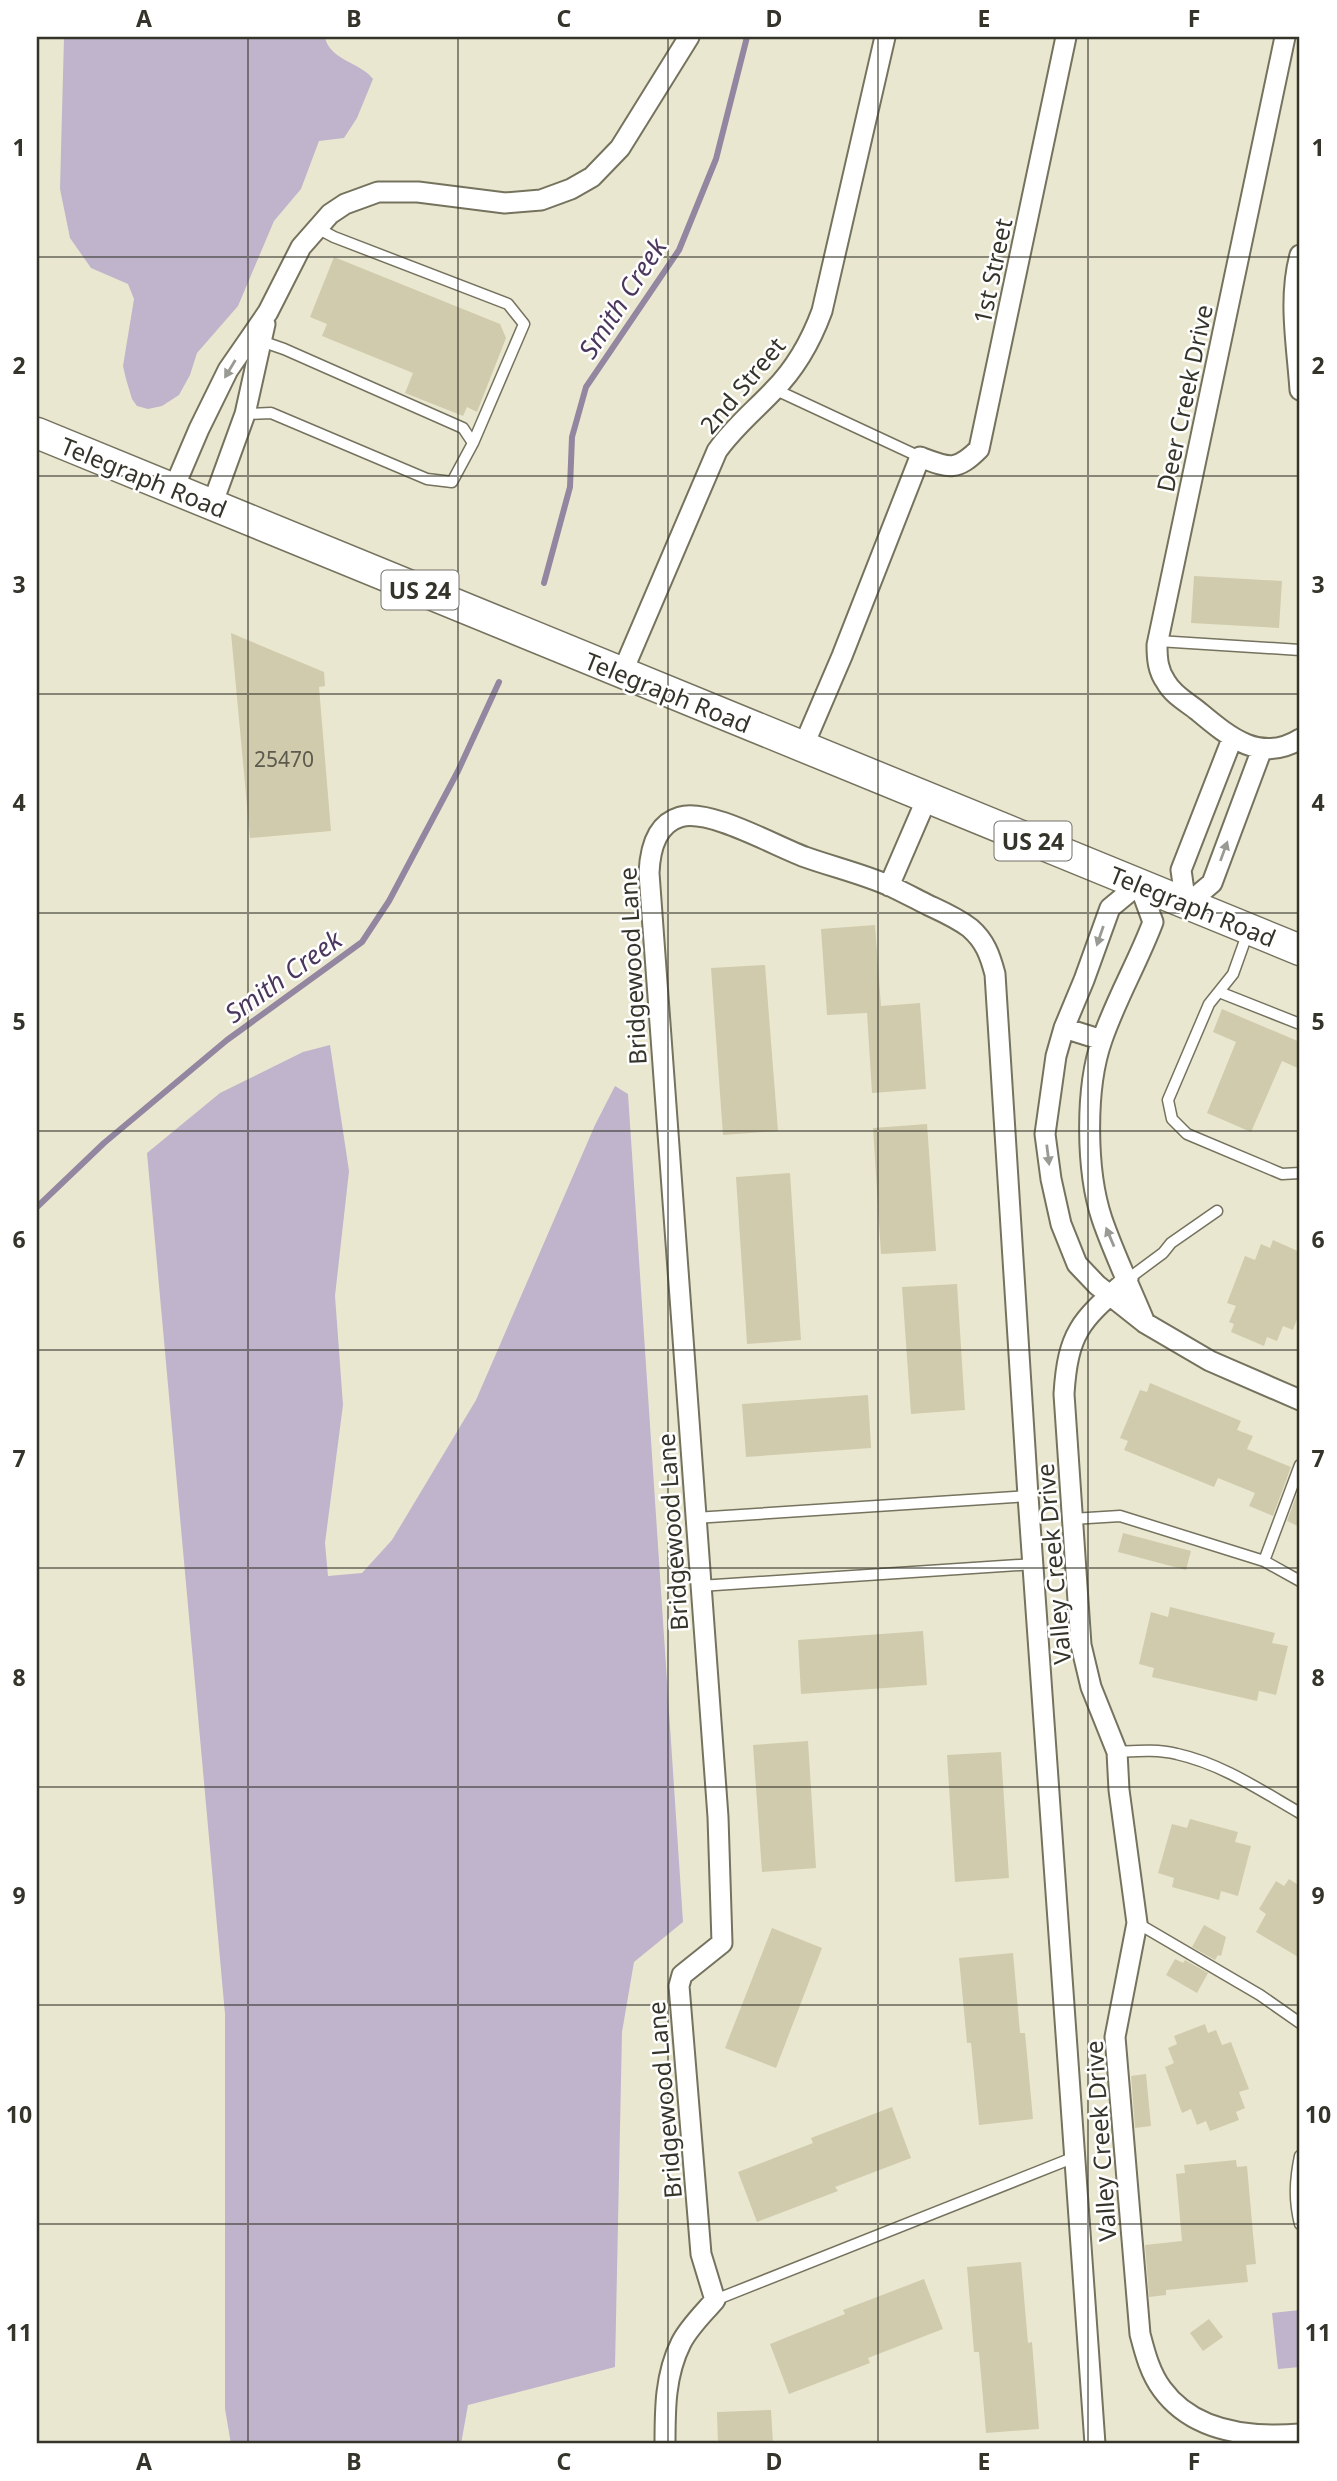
<svg xmlns="http://www.w3.org/2000/svg" width="1337" height="2481" font-family="'Noto Sans',sans-serif">
<style>
.green{fill:#bfb4cb}
.lines{fill:none;stroke-linecap:round;stroke-linejoin:round}
.stream{stroke:#9386a0;stroke-width:6}
.building{fill:#d0cbad}
.service-casing{stroke:#75725e;stroke-width:13}
.minor-casing{stroke:#75725e;stroke-width:23}
.primary-casing{stroke:#75725e;stroke-width:33}
.service{stroke:#fff;stroke-width:10}
.minor{stroke:#fff;stroke-width:19}
.primary{stroke:#fff;stroke-width:30}
.oneway{fill:#9a9a95}
.grid{fill:none;stroke:#35342b;stroke-width:2;stroke-opacity:0.55}
.labels{text-anchor:middle;dominant-baseline:central;stroke-width:5;stroke-linejoin:round;paint-order:stroke}
.number-label{font-size:21px;fill:#5c5a4c}
.shield{fill:#fff;stroke:#72716b;stroke-width:2}
.shield-label{font-size:23px;font-weight:bold;fill:#35342b}
.street-label{font-size:24px;fill:#35342b;stroke:#fff}
.water-label{font-size:26px;font-style:italic;fill:#4b365e;stroke:#fff}
.neatline{fill:none;stroke:#35342b;stroke-width:2.5}
.grid-label{font-size:23px;text-anchor:middle;font-weight:bold;fill:#35342b}
</style>
<rect width="100%" height="100%" fill="#eae7d0"/>
<path class="green" d="M64,37H325C329,60 362,63 373,79L357,118L344,138L319,141L301,189L274,221L238,306L197,353L190,375L179,395L162,406L148,409L137,406L132,399L126,379L123,366L134,299L128,284L91,268L70,238L60,189Z
M330,1045L349,1171L335,1296L343,1405L325,1543L328,1576L362,1573L392,1540L476,1400L595,1125L615,1086L628,1094L683,1922L634,1962L622,2032L615,2367L468,2405L461,2444H231L225,2409V2014L147,1153L220,1093L303,1052Z
M1300,2310V2367L1278,2369L1272,2313Z"/>
<g class="lines">
<path class="stream" d="M544,583L570,487L572,437L586,387L679,250L716,159L747,37
M37,1207L104,1143L227,1040L362,942L389,901L458,771L499,682"/>
</g>
<path class="building" d="M334,257L500,324L506,338L477,412L467,407L463,416L405,393L413,373L322,336L327,324L310,317Z
M1194,576L1282,581L1279,628L1191,623Z
M231,633L324,672L325,686L319,687L331,831L250,838Z
M875,925L881,1006L920,1003L926,1089L872,1093L867,1013L827,1015L821,929Z
M765,965L778,1131L723,1135L711,968Z
M1222,1009L1300,1042V1069L1282,1061L1251,1132L1207,1113L1236,1042L1213,1032Z
M927,1124L936,1251L881,1254L873,1128Z
M790,1173L801,1340L747,1344L736,1177Z
M1273,1240L1300,1252V1311L1293,1330L1283,1326L1277,1341L1267,1337L1264,1346L1231,1332L1234,1324L1229,1322L1236,1306L1227,1303L1245,1256L1255,1260L1261,1244L1270,1248Z
M957,1284L965,1410L911,1414L902,1287Z
M1150,1383L1241,1421L1237,1430L1253,1436L1247,1449L1291,1467L1273,1516L1249,1506L1255,1493L1218,1478L1214,1487L1124,1450L1128,1441L1120,1438L1140,1390L1147,1392Z
M868,1395L871,1448L746,1457L742,1404Z
M1300,1486V1527L1287,1521Z
M1123,1533L1191,1551L1186,1570L1118,1552Z
M1170,1607L1275,1633L1272,1643L1288,1646L1276,1695L1259,1691L1257,1701L1152,1677L1154,1668L1139,1664L1151,1612L1168,1617Z
M923,1631L927,1685L801,1694L798,1640Z
M808,1741L816,1868L762,1872L753,1745Z
M1001,1752L1009,1878L955,1882L947,1755Z
M1190,1819L1238,1832L1235,1842L1251,1846L1238,1896L1221,1891L1219,1900L1172,1887L1174,1878L1158,1873L1172,1824L1187,1828Z
M1289,1879L1300,1886V1958L1256,1932L1266,1914L1259,1909L1276,1881L1284,1886Z
M1204,1925L1226,1937L1221,1956L1218,1955L1215,1960L1192,1947Z
M772,1928L822,1948L776,2068L725,2048Z
M1013,1953L1020,2033H1025L1033,2119L979,2125L971,2043H967L959,1958Z
M1175,1959L1183,1963L1185,1960L1208,1973L1197,1993L1166,1975Z
M1205,2024L1208,2033L1216,2030L1222,2045L1231,2042L1249,2089L1239,2092L1245,2108L1236,2112L1239,2120L1210,2131L1206,2121L1197,2125L1191,2109L1182,2113L1165,2067L1174,2063L1168,2048L1177,2044L1174,2036Z
M1146,2074L1151,2126L1135,2128L1131,2076Z
M892,2107L911,2158L835,2187L838,2191L757,2222L738,2172L813,2143L811,2138Z
M1236,2160L1237,2167L1247,2166L1253,2234L1256,2264L1246,2265L1248,2282L1166,2290V2295L1149,2297L1145,2245L1182,2241L1176,2174L1185,2173L1184,2165Z
M1021,2262L1028,2343L1032,2342L1039,2429L986,2433L979,2352H974L967,2267Z
M924,2279L943,2329L868,2358L870,2363L789,2394L770,2344L845,2314L843,2310Z
M1209,2319L1223,2337L1203,2351L1190,2333Z
M771,2410L773,2444H718L717,2412Z"/>
<g class="lines">
<defs>
<path id="service" d="M317,228L334,237L508,304L524,324L473,443
M774,389L920,457
M245,414L271,413L427,479L452,482L473,443L463,428L284,349L261,341
M1158,641L1300,650
M1248,932L1233,974L1209,1004L1168,1100L1172,1119L1187,1134L1282,1174L1300,1173
M1219,992L1300,1024
M1128,1279L1163,1253L1171,1243L1217,1211
M695,1518L1028,1496
M1072,1519L1120,1516L1264,1561L1300,1581
M1264,1561L1300,1465
M700,1586L1034,1564
M1117,1752C1137,1751 1157,1749 1177,1754C1222,1764 1260,1790 1300,1813
M1137,1923L1260,1995L1300,2023
M1300,2156C1295,2180 1294,2200 1300,2224
M715,2300L1075,2157"/>
<path id="minor" d="M1285,37L1157,645C1157,659 1158,671 1166,682C1173,695 1187,702 1198,711C1228,736 1260,764 1300,739
M1300,255C1288,299 1297,345 1300,390
M173,490L199,429L228,370L268,312L301,247L330,214L345,204L378,192H418L505,203L541,200L571,189L592,177L620,148L689,37
M212,505L245,414L265,324
M622,673L717,451C733,428 754,411 773,391C796,368 811,341 822,311L885,37
M803,747L842,656L920,457C949,468 956,472 979,449L1066,37
M889,886L927,798
M1186,905L1212,883L1262,749
M1186,905L1181,870L1232,739
M1064,1028L1102,1040
M1128,1279C1082,1320 1068,1330 1064,1394L1081,1645L1091,1687L1117,1752L1119,1790L1137,1923L1115,2037L1140,2334C1145,2353 1150,2373 1162,2389C1194,2433 1251,2438 1300,2434
M1145,1323C1131,1289 1114,1254 1102,1219C1086,1171 1085,1088 1102,1040C1116,999 1138,962 1153,922L1139,884L1110,908L1084,980L1064,1028L1056,1056L1045,1134L1051,1179L1061,1224L1077,1264L1097,1285L1145,1323L1210,1361L1300,1400
M665,2444C665,2409 665,2375 681,2343C689,2327 704,2313 715,2300L701,2254L679,1986L682,1975L722,1943L718,1817L649,873C650,850 656,824 680,817C709,808 775,846 805,857C833,867 863,874 890,886C903,892 916,899 928,905C943,912 957,918 970,928C985,941 990,955 995,974L1028,1496L1095,2444"/>
<path id="primary" d="M37,433L1300,950"/>
</defs>
<use href="#service" class="service-casing"/>
<use href="#minor" class="minor-casing"/>
<use href="#primary" class="primary-casing"/>
<use href="#service" class="service"/>
<use href="#minor" class="minor"/>
<use href="#primary" class="primary"/>
</g>
<defs><path id="oneway-solid" d="M-6-.8H1V-3.2L6.5 0L1 3.2V.8H-6Z" transform="scale(1.75)"/></defs>
<g class="oneway">
<use href="#oneway-solid" transform="translate(230 369) rotate(121)"/>
<use href="#oneway-solid" transform="translate(1224 851) rotate(-70)"/>
<use href="#oneway-solid" transform="translate(1100 936) rotate(109)"/>
<use href="#oneway-solid" transform="translate(1048 1155) rotate(83)"/>
<use href="#oneway-solid" transform="translate(1110 1237) rotate(-113)"/>
</g>
<path class="grid" d="M248,37V2444M458,37V2444M668,37V2444M878,37V2444M1088,37V2444M37,257H1300M37,476H1300M37,694H1300M37,913H1300M37,1131H1300M37,1350H1300M37,1568H1300M37,1787H1300M37,2005H1300M37,2224H1300"/>
<g class="labels">
<g class="number-label">
<text x="284" y="759">25470</text>
</g>
<g class="shield">
<rect x="381.5" y="570.5" width="77" height="39" rx="5"/>
<rect x="994.5" y="821.5" width="77" height="39" rx="5"/>
</g>
<g class="shield-label">
<text x="420" y="590">US 24</text>
<text x="1033" y="841">US 24</text>
</g>
<g class="street-label">
<text transform="translate(992 271) rotate(-78)">1st Street</text>
<text transform="translate(742 385) rotate(-50)">2nd Street</text>
<text transform="translate(1184 398) rotate(-78)">Deer Creek Drive</text>
<text transform="translate(144 477) rotate(22)">Telegraph Road</text>
<text transform="translate(668 692) rotate(22)">Telegraph Road</text>
<text transform="translate(1193 906) rotate(22)">Telegraph Road</text>
<text transform="translate(632 966) rotate(-93)">Bridgewood Lane</text>
<text transform="translate(672 1532) rotate(-94)">Bridgewood Lane</text>
<text transform="translate(1053 1564) rotate(-95)">Valley Creek Drive</text>
<text transform="translate(664 2100) rotate(-95)">Bridgewood Lane</text>
<text transform="translate(1100 2141) rotate(-94)">Valley Creek Drive</text>
</g>
<g class="water-label">
<text transform="translate(622 298) rotate(-57)">Smith Creek</text>
<text transform="translate(283 976) rotate(-36)">Smith Creek</text>
</g>
</g>
<rect width="1337" height="2481" fill="none" stroke="#ffffff" stroke-width="77"/>
<rect x="38" y="38" width="1260" height="2404" class="neatline"/>
<g class="grid-label">
<text x="144" y="27">A</text>
<text x="354" y="27">B</text>
<text x="564" y="27">C</text>
<text x="774" y="27">D</text>
<text x="984" y="27">E</text>
<text x="1194" y="27">F</text>
<text x="19" y="156">1</text>
<text x="1318" y="156">1</text>
<text x="19" y="374">2</text>
<text x="1318" y="374">2</text>
<text x="19" y="593">3</text>
<text x="1318" y="593">3</text>
<text x="19" y="811">4</text>
<text x="1318" y="811">4</text>
<text x="19" y="1030">5</text>
<text x="1318" y="1030">5</text>
<text x="19" y="1248">6</text>
<text x="1318" y="1248">6</text>
<text x="19" y="1467">7</text>
<text x="1318" y="1467">7</text>
<text x="19" y="1686">8</text>
<text x="1318" y="1686">8</text>
<text x="19" y="1904">9</text>
<text x="1318" y="1904">9</text>
<text x="19" y="2123">10</text>
<text x="1318" y="2123">10</text>
<text x="19" y="2341">11</text>
<text x="1318" y="2341">11</text>
<text x="144" y="2470">A</text>
<text x="354" y="2470">B</text>
<text x="564" y="2470">C</text>
<text x="774" y="2470">D</text>
<text x="984" y="2470">E</text>
<text x="1194" y="2470">F</text>
</g>
</svg>
